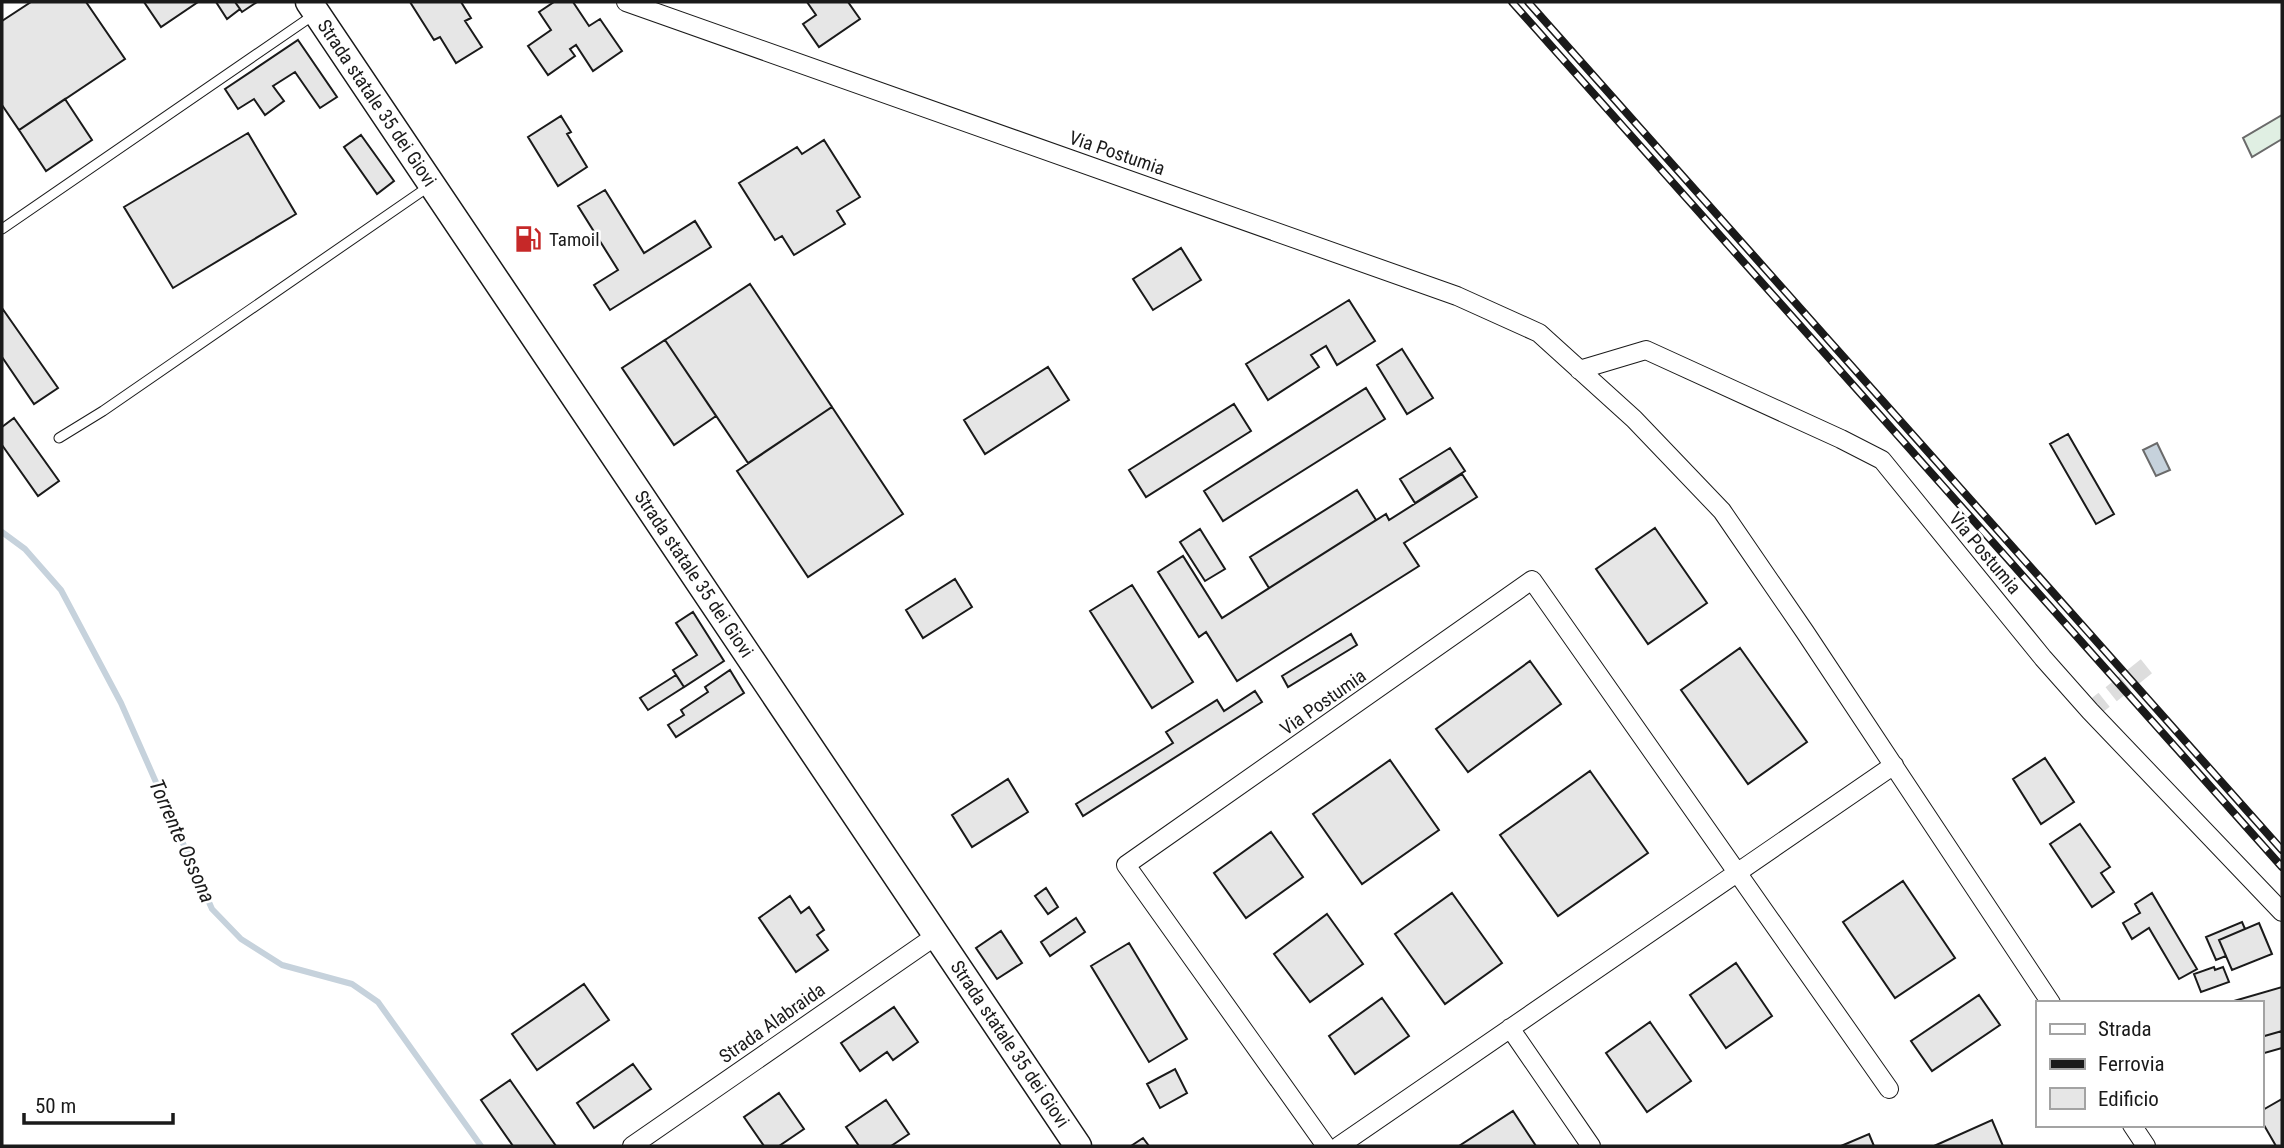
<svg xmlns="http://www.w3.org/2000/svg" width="2284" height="1148" font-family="'Roboto Condensed',sans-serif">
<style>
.green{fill:#e0efe3;stroke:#6a6a6a;stroke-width:2}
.water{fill:#c6d2dc;stroke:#6a6a6a;stroke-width:2}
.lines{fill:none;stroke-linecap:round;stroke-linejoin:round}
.stream{stroke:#c6d2dc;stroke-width:6}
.building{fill:#e6e6e6;stroke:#1a1a1a;stroke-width:2}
.minor-tunnel{stroke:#ddd;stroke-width:18;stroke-dasharray:18 9;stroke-linecap:butt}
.service-casing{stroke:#1a1a1a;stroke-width:11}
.minor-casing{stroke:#1a1a1a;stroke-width:20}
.secondary-casing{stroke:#1a1a1a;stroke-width:29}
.service{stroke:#fff;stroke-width:9}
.minor{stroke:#fff;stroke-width:18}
.secondary{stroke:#fff;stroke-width:26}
.rail-casing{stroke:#1a1a1a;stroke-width:8}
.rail{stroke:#fff;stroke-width:5;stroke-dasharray:16;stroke-linecap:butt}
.labels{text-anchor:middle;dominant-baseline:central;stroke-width:5;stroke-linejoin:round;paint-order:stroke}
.street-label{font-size:19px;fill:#1a1a1a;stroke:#fff}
.poi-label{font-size:19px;fill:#1a1a1a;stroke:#fff;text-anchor:start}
.water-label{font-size:21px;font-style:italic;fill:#1a1a1a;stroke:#fff}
</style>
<rect width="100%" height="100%" fill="#fff"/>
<path class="green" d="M2282,115V139L2252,157L2243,138Z"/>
<path class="water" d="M2157,443L2170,470L2156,476L2143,450Z"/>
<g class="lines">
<path class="stream" d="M2,532L25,549L61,590L121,703L212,909L241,939L282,965L352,984L378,1002L481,1146"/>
</g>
<path class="building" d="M31,2H86L125,59L19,130L2,105V21Z
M144,2H198L161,27Z
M216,2H235L240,9L227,19Z
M235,2H257L242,12Z
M410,2H461L471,18L465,21L482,47L456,63L440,37L434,40Z
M554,2H573L589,26L600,19L622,51L593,71L576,45L570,49L575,56L548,75L528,46L551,30L539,12Z
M807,2H848L860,19L819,47L803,24L816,15Z
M298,40L337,97L320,108L295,72L273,86L284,101L265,115L254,99L238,109L225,89Z
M65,99L92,140L46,171L19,130Z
M561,116L571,132L567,134L587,167L558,186L528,137Z
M248,133L296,214L173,288L124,207Z
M361,135L394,181L377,194L344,147Z
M824,140L860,197L837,211L845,224L794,255L782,236L775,240L739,183L797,147L802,154Z
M605,190L644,253L695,221L711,247L610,310L594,285L618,270L578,206Z
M1181,248L1201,280L1153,310L1133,279Z
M750,284L832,407L748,463L665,340Z
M1349,300L1375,341L1337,365L1326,346L1311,355L1319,367L1268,400L1246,364Z
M2,308L58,388L34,404L2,357Z
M665,340L716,416L674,445L622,368Z
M1402,349L1433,398L1407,414L1377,365Z
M1048,367L1069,400L985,454L964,420Z
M1366,388L1385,419L1223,521L1204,491Z
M1234,404L1251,431L1146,497L1129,470Z
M832,407L903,514L808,577L737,471Z
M14,418L59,481L38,496L2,445V427Z
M2068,434L2114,514L2096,524L2050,444Z
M1450,448L1465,471L1415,503L1400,479Z
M1462,474L1477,497L1404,543L1419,566L1237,681L1206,632L1199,637L1158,572L1183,556L1222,618L1386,514L1389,520Z
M1357,490L1376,520L1269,588L1250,557Z
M1655,528L1707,603L1648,644L1596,569Z
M1200,529L1225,569L1205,581L1180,542Z
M955,579L972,607L923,638L906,610Z
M1132,585L1193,682L1152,708L1090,611Z
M693,612L724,661L684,687L673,670L697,655L676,623Z
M1351,634L1357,645L1288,687L1282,676Z
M1740,648L1807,742L1748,784L1681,690Z
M1530,661L1561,704L1468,772L1436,729Z
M730,670L744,693L676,737L668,725L684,715L681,710L708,692L705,687Z
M676,675L684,687L648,710L640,698Z
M1255,691L1262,702L1083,816L1076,804L1173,743L1166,732L1217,700L1224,711Z
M2045,758L2074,802L2041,824L2013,779Z
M1390,760L1439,830L1362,884L1313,814Z
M1590,771L1648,853L1558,916L1500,835Z
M1008,779L1028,812L972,847L952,815Z
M2080,824L2110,867L2101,873L2114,892L2092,907L2050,844Z
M1271,832L1303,877L1246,918L1214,873Z
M1903,881L1955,958L1895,998L1843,922Z
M1046,888L1058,907L1048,914L1035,896Z
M1452,893L1502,963L1445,1004L1395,934Z
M2152,893L2197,969L2179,979L2149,928L2132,939L2123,923L2140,913L2135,904Z
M790,896L801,913L809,907L824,930L817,935L828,950L796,972L759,918Z
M1327,914L1363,964L1310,1002L1274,954Z
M1076,918L1085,932L1050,956L1041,942Z
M2242,922L2245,929L2219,940L2226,956L2216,960L2206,937Z
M2259,923L2272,954L2232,970L2219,940Z
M1001,931L1022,963L997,979L976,948Z
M1129,943L1187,1039L1149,1062L1091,966Z
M1736,963L1772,1016L1726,1048L1690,995Z
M2214,967L2215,970L2223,967L2229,982L2201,992L2194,974Z
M584,984L609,1020L537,1070L512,1034Z
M2282,987V1031L2261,1037V1003H2227Z
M1979,995L2000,1025L1932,1071L1911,1041Z
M1382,998L1409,1036L1355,1074L1329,1036Z
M894,1007L918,1042L893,1060L887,1052L860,1071L841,1043Z
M1650,1022L1691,1081L1647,1112L1606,1053Z
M2282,1031V1048L2261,1054V1037Z
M633,1064L651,1089L594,1128L577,1103Z
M1175,1069L1187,1093L1160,1108L1147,1084Z
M510,1080L556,1146H513L481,1100Z
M779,1093L804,1129L779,1146H764L744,1117Z
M2282,1099V1146H2276L2261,1120V1111Z
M886,1100L909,1134L891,1146H859L846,1127Z
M1513,1111L1536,1146H1459Z
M1992,1120L2003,1146H1934Z
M1869,1134L1874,1146H1841Z
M1143,1138L1149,1146H1131Z"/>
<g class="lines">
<path class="minor-tunnel" d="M2090,711L2153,661"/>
<defs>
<path id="service" d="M2,229L315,14
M59,438L103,411L431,185"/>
<path id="minor" d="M626,2L1457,296L1539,333L1634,419L1722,511L1805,632L2051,1003
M1579,370L1646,350L1841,439L1882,460L2043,658L2090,711L2282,912
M1510,1028L1591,1146
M2132,1125L2146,1146
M632,1146L937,935
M1326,1146L1126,865L1532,580L1889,1089
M1339,1146L1894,765"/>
<path id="secondary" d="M309,2L1078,1146"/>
</defs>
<use href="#service" class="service-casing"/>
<use href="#minor" class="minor-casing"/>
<use href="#secondary" class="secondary-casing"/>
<use href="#service" class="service"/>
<use href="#minor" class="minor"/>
<use href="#secondary" class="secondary"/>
<defs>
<path id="rail" d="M1512,2L2282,867
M1528,2L2282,850"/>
</defs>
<use href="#rail" class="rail-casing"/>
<use href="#rail" class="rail"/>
</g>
<defs>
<symbol id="fuel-bare" viewBox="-9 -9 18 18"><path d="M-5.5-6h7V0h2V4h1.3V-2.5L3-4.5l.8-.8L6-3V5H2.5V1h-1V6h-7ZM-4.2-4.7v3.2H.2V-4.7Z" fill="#c62828" stroke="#fff" stroke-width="2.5" paint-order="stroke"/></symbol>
</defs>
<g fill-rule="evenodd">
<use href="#fuel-bare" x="509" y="220" width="38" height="38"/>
</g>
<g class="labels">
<g class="street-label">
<text transform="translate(377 103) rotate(56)">Strada statale 35 dei Giovi</text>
<text transform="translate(1117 153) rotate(19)">Via Postumia</text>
<text transform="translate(1985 553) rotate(50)">Via Postumia</text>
<text transform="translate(694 574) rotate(56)">Strada statale 35 dei Giovi</text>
<text transform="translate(1323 702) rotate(-35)">Via Postumia</text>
<text transform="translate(772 1023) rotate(-35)">Strada Alabraida</text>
<text transform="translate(1010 1044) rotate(56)">Strada statale 35 dei Giovi</text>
</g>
<g class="poi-label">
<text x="549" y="239">Tamoil</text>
</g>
<g class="water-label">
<text transform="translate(182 841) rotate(66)">Torrente Ossona</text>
</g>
</g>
<rect width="2284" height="1148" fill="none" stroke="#1a1a1a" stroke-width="7"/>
<rect x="2036" y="1001" width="228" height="126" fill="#ffffff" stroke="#a3a3a3" stroke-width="2"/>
<rect x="2050" y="1024" width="35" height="10" fill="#ffffff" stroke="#a3a3a3" stroke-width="2"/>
<text x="2098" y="1036" font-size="21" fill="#1a1a1a">Strada</text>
<rect x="2050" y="1059" width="35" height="10" fill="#1a1a1a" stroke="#a3a3a3" stroke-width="2"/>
<text x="2098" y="1071" font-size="21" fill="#1a1a1a">Ferrovia</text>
<rect x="2050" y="1088" width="35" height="21" fill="#e6e6e6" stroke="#a3a3a3" stroke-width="2"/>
<text x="2098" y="1106" font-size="21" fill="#1a1a1a">Edificio</text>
<path d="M24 1113v10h149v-10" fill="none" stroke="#1a1a1a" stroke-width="3.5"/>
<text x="35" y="1113" font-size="21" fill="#1a1a1a" stroke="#ffffff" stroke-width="5" paint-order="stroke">50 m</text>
</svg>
